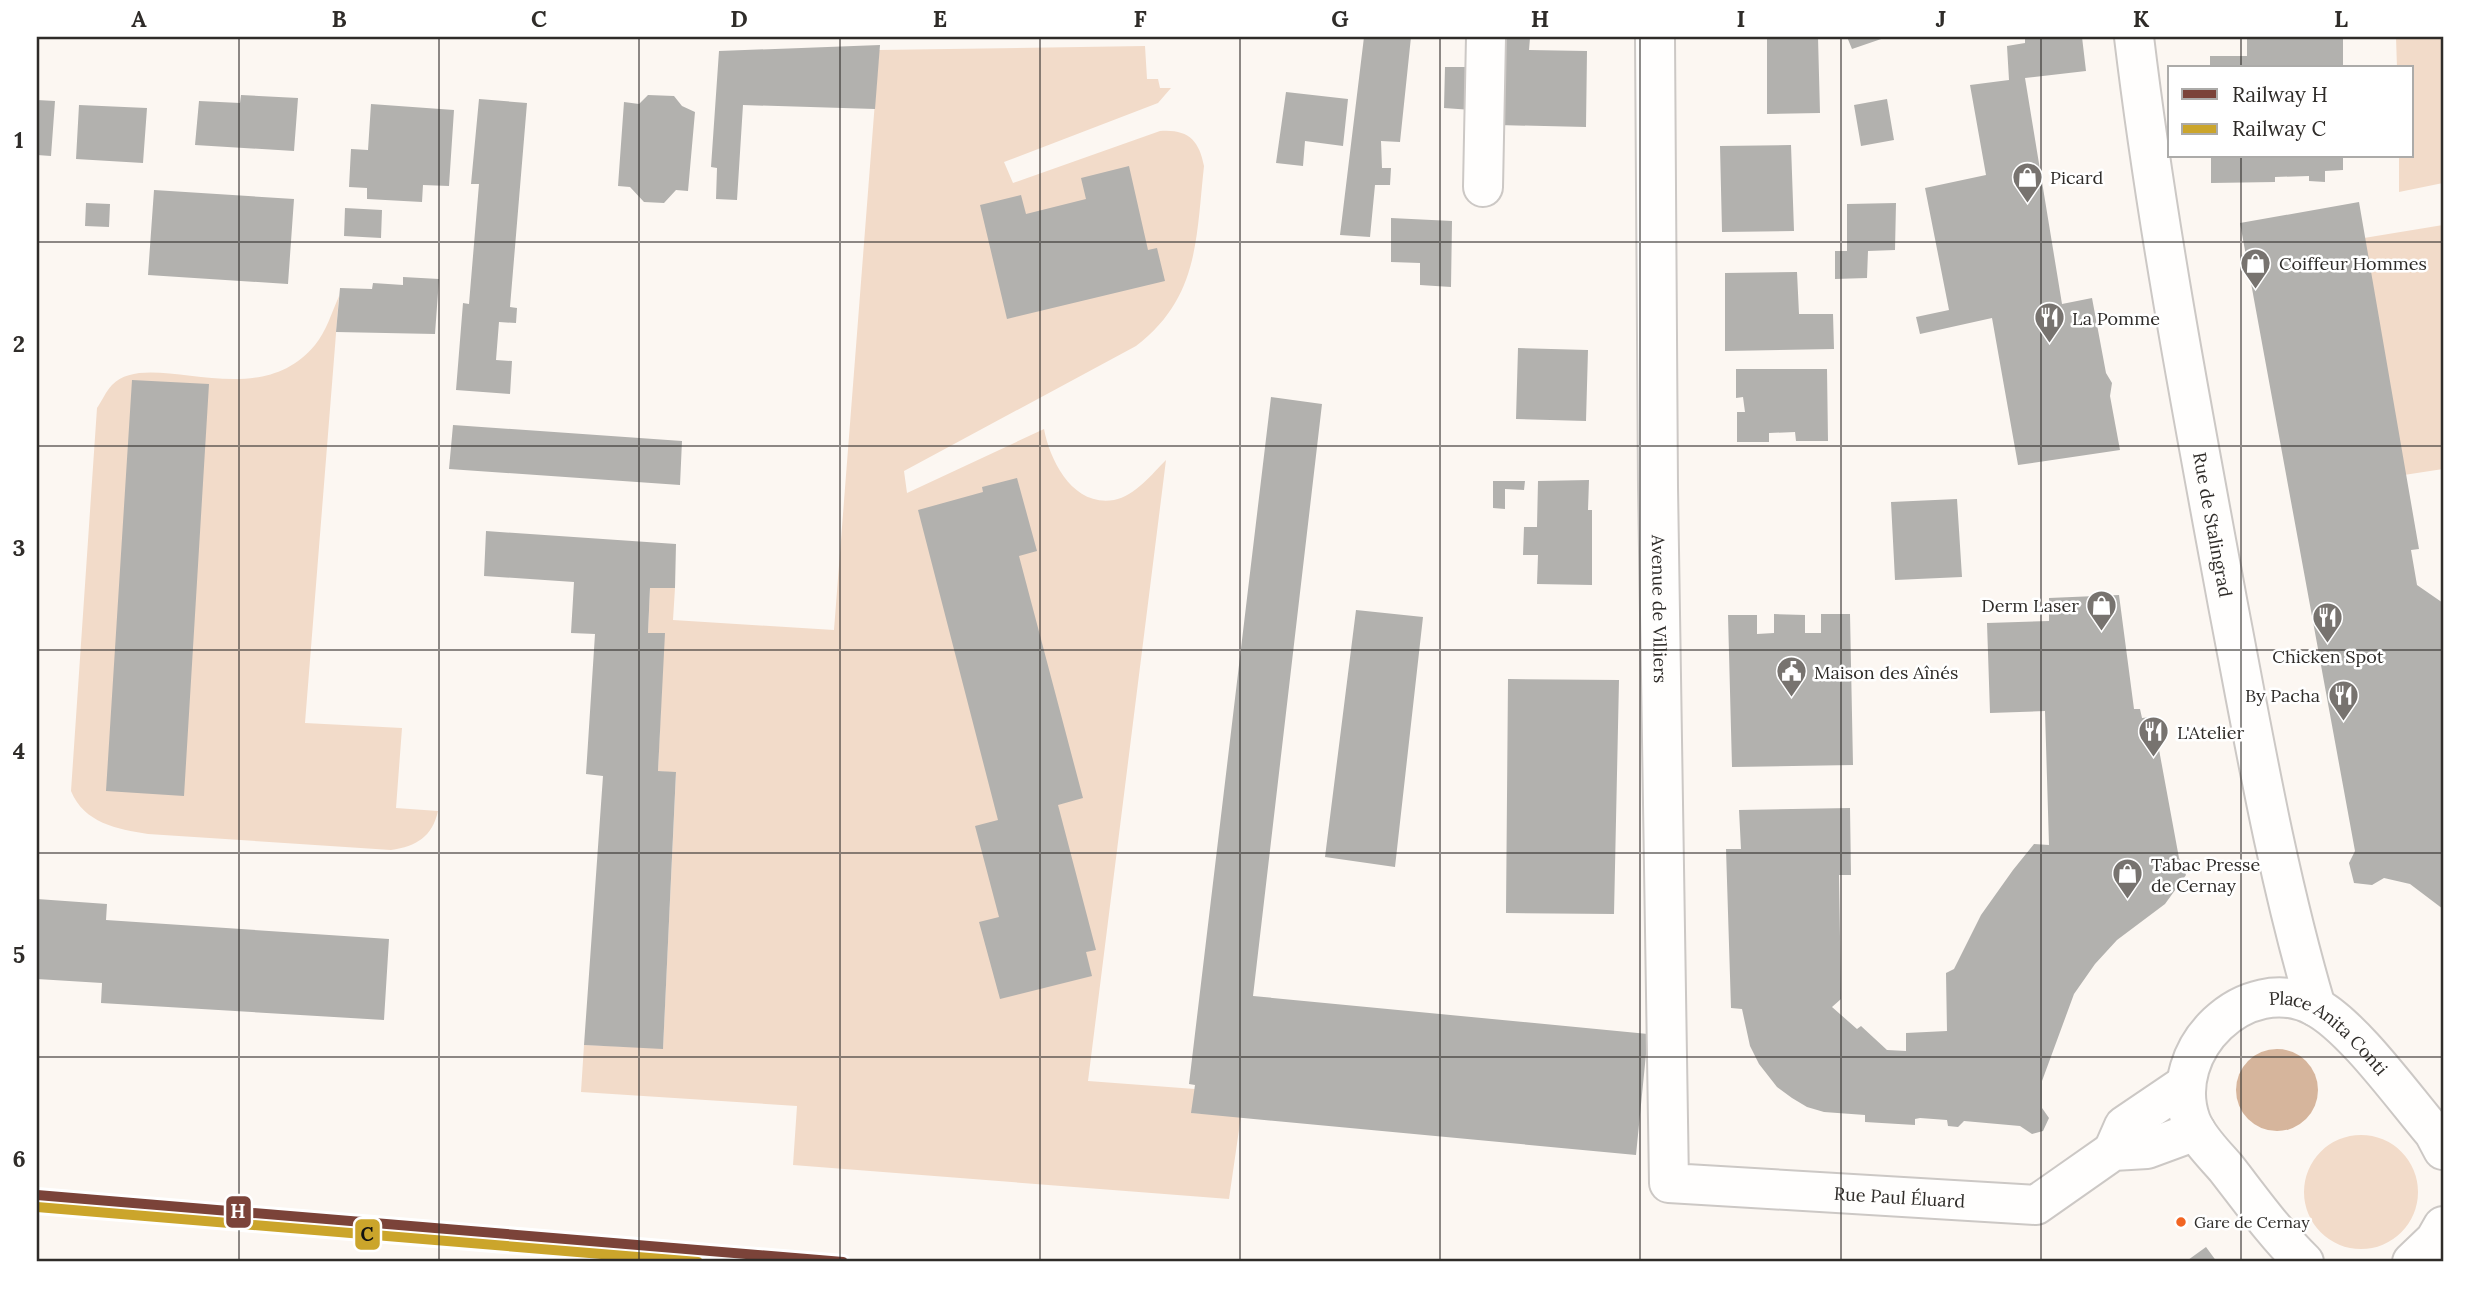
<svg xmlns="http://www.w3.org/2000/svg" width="2480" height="1299" font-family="Lora,serif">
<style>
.green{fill:#f2dbc9}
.water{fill:#d6b59c}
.building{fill:#b2b1ae}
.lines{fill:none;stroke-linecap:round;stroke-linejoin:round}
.minor-casing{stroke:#ccc8c5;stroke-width:42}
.minor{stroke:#fffefd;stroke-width:38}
.rail-1-casing{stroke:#fff;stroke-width:16}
.rail-2-casing{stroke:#fff;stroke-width:16}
.rail-1{stroke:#7b4339;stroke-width:10}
.rail-2{stroke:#cba52b;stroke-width:10}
.grid{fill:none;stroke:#2f2c29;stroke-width:2;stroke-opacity:0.55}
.bus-dot{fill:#f26522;stroke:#fff;stroke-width:2.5}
.labels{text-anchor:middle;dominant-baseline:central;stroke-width:5;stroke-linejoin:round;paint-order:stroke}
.bus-label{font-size:16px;fill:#2f2c29;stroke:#fff;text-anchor:start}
.poi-label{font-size:18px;fill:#2f2c29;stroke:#fff;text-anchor:start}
.street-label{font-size:18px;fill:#2f2c29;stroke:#fff}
.line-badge{stroke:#fff;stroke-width:2.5}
.badge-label{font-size:19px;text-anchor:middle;font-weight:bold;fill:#fff}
.pale-badge-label{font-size:19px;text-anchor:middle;font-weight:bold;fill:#111}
.neatline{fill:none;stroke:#2f2c29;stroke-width:2.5}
.grid-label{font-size:23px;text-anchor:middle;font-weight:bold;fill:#2f2c29}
</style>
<rect width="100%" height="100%" fill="#fcf7f2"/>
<path class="green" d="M2396,37H2443V183L2399,192V156H2412V68H2397Z
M1145,46L1147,79H1158L1160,88H1171L1158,103L1004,162L1013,183L1160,131C1188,129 1199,140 1204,166C1196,239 1199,298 1136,346L904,471L907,493L1044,429C1050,461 1073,507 1114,500C1135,496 1152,474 1166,460L1088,1081L1195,1089L1192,1113L1241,1116L1229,1199L793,1165L797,1106L581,1092L584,1045L663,1048L676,773L658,771L664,633H648L650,588H675L673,620L834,630L879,50Z
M2443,225V469L2404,475L2364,238Z
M339,296L305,723L402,728L396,808L438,811C432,837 417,846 391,850L148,834C117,829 84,823 71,791L97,408C102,401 106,391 112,385C149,346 256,417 315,345C326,332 332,312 339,296Z
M2304 1192a57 57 0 1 1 114 0a57 57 0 1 1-114 0Z"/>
<path class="water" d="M2236 1090a41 41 0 1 1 82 0a41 41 0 1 1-82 0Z"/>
<path class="building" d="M1364,37H1411L1400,142L1381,141L1382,168H1391L1390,185H1375L1370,237L1340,235Z
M1767,37H1818L1820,113L1767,114Z
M1847,37H1887L1852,49Z
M2025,37H2082L2086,71L2025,78L2062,304L2092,298L2106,373L2112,383L2110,396L2120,450L2018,465L1992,318L1920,334L1916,317L1949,310L1925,188L1986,175L1970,85L2009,80L2007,46L2025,43Z
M2247,37H2343V68H2210V56H2247Z
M1502,38H1530L1529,50L1587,51L1586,127L1498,125Z
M880,45L875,109L743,105L737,200L716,199L717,168L711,167L719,51Z
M1445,67H1472V110L1444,108Z
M1286,92L1348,99L1343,146L1305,141L1303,166L1276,163Z
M241,95L298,98L294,151L195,145L199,101L240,103Z
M648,95L674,96L682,106L695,112L688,191L676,190L664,203L644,202L630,187L618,186L624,102L639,104Z
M479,99L527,103L510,307L517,308L516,323L499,322L496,360L512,361L510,394L456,390L463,303L469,304L479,184H471Z
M1887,99L1894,140L1861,146L1854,105Z
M37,100L55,101L51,156L37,155Z
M371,104L454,110L449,186L423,185L422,202L367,199V188L349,187L351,149L368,150Z
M79,105L147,108L143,163L76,159Z
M1791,145L1794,231L1722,232L1720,146Z
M2211,156H2343V170L2325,171V182L2309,181V176L2275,177V182L2211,183Z
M1129,166L1148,250L1157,248L1165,281L1007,319L980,205L1021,195L1026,214L1086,199L1081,178Z
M154,190L294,199L288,284L148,275Z
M2359,202L2419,549L2411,550L2417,585L2443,603V909L2410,884L2384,878L2372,885L2354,883L2349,863L2355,851L2240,223Z
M86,203L110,204L109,227L85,226Z
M1896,203L1895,250L1868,251L1867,278L1835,279V251H1847V204Z
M345,208L382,210L381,238L344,236Z
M1391,218L1452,221L1451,287L1420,285V263L1391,262Z
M1797,272L1799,314H1833L1834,349L1725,351V273Z
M403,277L439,279L435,334L336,332L340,288L372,289L373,283L403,285Z
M1518,348L1588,350L1586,421L1516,419Z
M1736,369H1827L1828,441H1796L1795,432L1769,433V442H1737V412H1745L1743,397L1736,398Z
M132,380L209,384L184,796L106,791Z
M1271,397L1322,404L1253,996L1648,1034L1636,1155L1191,1113L1195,1085L1189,1084Z
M453,425L682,441L680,485L449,469Z
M1017,478L1037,551L1019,556L1083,798L1058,805L1096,950L1086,952L1092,976L1000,999L979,922L999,917L975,826L998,820L918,510L983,492L982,487Z
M1589,480L1588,510H1592V585L1537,584L1538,555H1523L1524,527H1537L1538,481Z
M1493,481H1525L1524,490L1505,489V509L1493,508Z
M1957,499L1962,577L1895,580L1891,502Z
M486,531L676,544L675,588H650L648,633H665L658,771L676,772L663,1049L584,1045L603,776L586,774L595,634L571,633L574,582L484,576Z
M2119,595L2134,709H2140L2142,718L2153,717L2179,858L2186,875L2165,904L2117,940L2095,964L2074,994L2042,1081V1108L2049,1118L2043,1131L2032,1134L2020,1126L1964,1121L1958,1127L1948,1126L1947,1120L1920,1118L1915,1119V1125L1865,1122V1115L1824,1112L1807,1107L1792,1098L1777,1087L1759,1064L1750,1046L1742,1009L1731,1008L1726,849H1741L1739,810L1850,808L1851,875H1839L1841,999L1832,1007L1857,1029L1861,1026L1887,1050L1906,1051V1033L1947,1031L1946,973L1954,969L1981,915L2013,870L2034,844L2049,845L2045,711L1990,713L1987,623L2049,621V598Z
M1356,610L1423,617L1395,867L1325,857Z
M1774,614L1805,615V633H1821V614H1850L1853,765L1732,767L1728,615H1757V634L1774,633Z
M1508,679L1619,680L1614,914L1506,913Z
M37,899L107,904L106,920L389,939L384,1020L101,1003L102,983L37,979Z
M2206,1247L2217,1262H2190L2188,1260Z"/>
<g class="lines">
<defs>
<g id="minor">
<path id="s1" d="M1655,37L1658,487L1669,1183L2036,1205L2113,1151L2147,1149L2196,1131"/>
<path id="s2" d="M2134,37C2157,227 2193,416 2228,605C2254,740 2277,875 2316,1007"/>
<path d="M1483,187L1486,37"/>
<path d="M2113,1151L2124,1126L2186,1084"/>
<path id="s3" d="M2304,1262C2275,1234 2251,1200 2226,1168C2214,1154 2198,1139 2191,1121C2165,1050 2246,971 2314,1006C2352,1025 2404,1098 2434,1133L2443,1150"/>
<path d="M2412,1262L2435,1240L2443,1226"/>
</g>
</defs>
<use href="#minor" class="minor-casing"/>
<use href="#minor" class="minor"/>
<defs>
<path id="rail-1" d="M37,1195L843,1262"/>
<path id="rail-2" d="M37,1207L698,1262"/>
</defs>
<use href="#rail-1" class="rail-1-casing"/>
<use href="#rail-2" class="rail-2-casing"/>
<use href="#rail-1" class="rail-1"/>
<use href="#rail-2" class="rail-2"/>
</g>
<path class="grid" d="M239,37V1262M439,37V1262M639,37V1262M840,37V1262M1040,37V1262M1240,37V1262M1440,37V1262M1640,37V1262M1841,37V1262M2041,37V1262M2241,37V68M2241,156V1262M37,242H2443M37,446H2443M37,650H2443M37,853H2443M37,1057H2443"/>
<defs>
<symbol id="shop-pin" viewBox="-11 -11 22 30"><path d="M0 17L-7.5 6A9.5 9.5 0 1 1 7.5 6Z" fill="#77736f" stroke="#fff"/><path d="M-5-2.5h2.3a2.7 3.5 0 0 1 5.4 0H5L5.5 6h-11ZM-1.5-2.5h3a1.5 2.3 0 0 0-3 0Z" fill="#fff"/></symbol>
<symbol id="restaurant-pin" viewBox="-11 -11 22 30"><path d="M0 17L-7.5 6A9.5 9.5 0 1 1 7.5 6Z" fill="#77736f" stroke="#fff"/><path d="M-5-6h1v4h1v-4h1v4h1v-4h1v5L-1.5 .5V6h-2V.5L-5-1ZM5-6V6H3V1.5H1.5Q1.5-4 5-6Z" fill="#fff"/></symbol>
<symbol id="civic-pin" viewBox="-11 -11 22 30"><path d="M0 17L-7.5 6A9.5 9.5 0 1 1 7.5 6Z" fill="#77736f" stroke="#fff"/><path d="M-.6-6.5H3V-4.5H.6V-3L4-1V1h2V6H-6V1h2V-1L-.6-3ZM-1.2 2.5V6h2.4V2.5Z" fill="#fff"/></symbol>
</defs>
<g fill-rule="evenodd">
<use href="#shop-pin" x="2010" y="160" width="35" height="47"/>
<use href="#shop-pin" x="2238" y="246" width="35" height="47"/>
<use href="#restaurant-pin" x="2032" y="300" width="35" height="47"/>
<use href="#shop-pin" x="2084" y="588" width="35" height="47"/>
<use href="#restaurant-pin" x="2310" y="600" width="35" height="47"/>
<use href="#civic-pin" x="1774" y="654" width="35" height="47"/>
<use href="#restaurant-pin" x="2326" y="678" width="35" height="47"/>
<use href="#restaurant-pin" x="2136" y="714" width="35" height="47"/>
<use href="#shop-pin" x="2110" y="856" width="35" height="47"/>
</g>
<circle class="bus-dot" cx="2181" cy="1222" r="6"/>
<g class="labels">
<g class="bus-label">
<text x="2194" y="1222">Gare de Cernay</text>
</g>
<g class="poi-label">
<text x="2050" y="177">Picard</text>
<text x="2279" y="263">Coiffeur Hommes</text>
<text x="2072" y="318">La Pomme</text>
<text x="2079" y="605" text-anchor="end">Derm Laser</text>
<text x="2328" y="656" text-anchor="middle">Chicken Spot</text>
<text x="1814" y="672">Maison des Aînés</text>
<text x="2320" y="695" text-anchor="end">By Pacha</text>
<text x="2177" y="732">L'Atelier</text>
<text x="2151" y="864">Tabac Presse<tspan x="2151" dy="21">de Cernay</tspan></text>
</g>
<g class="street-label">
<text stroke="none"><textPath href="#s2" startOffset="494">Rue de Stalingrad</textPath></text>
<text stroke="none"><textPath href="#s1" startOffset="572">Avenue de Villiers</textPath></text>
<text stroke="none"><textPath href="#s3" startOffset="418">Place Anita Conti</textPath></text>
<text stroke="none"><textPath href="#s1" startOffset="1377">Rue Paul Éluard</textPath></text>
</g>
</g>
<g class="line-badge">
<rect x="225" y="1195" width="27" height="34" rx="7" fill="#7b4339"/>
<rect x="354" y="1218" width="27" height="33" rx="7" fill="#cba52b"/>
</g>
<g class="badge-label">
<text x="238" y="1218">H</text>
</g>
<g class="pale-badge-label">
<text x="367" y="1241">C</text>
</g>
<rect width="2480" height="1299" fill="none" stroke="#ffffff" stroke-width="77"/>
<rect x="2168" y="66" width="245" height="91" fill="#ffffff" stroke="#acaba9" stroke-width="2"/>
<rect x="2182" y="89" width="35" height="10" fill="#7b4339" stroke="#acaba9" stroke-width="2"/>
<text x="2232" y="102" font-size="21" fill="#2f2c29">Railway H</text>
<rect x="2182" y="124" width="35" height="10" fill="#cba52b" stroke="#acaba9" stroke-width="2"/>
<text x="2232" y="136" font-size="21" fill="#2f2c29">Railway C</text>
<rect x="38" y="38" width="2404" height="1222" class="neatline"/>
<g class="grid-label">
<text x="139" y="27">A</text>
<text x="339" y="27">B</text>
<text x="539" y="27">C</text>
<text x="739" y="27">D</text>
<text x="940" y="27">E</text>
<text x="1140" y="27">F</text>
<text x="1340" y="27">G</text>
<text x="1540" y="27">H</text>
<text x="1741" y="27">I</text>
<text x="1941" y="27">J</text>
<text x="2141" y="27">K</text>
<text x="2341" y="27">L</text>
<text x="19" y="148">1</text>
<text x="19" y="352">2</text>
<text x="19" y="556">3</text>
<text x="19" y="759">4</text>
<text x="19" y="963">5</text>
<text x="19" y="1167">6</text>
</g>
</svg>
